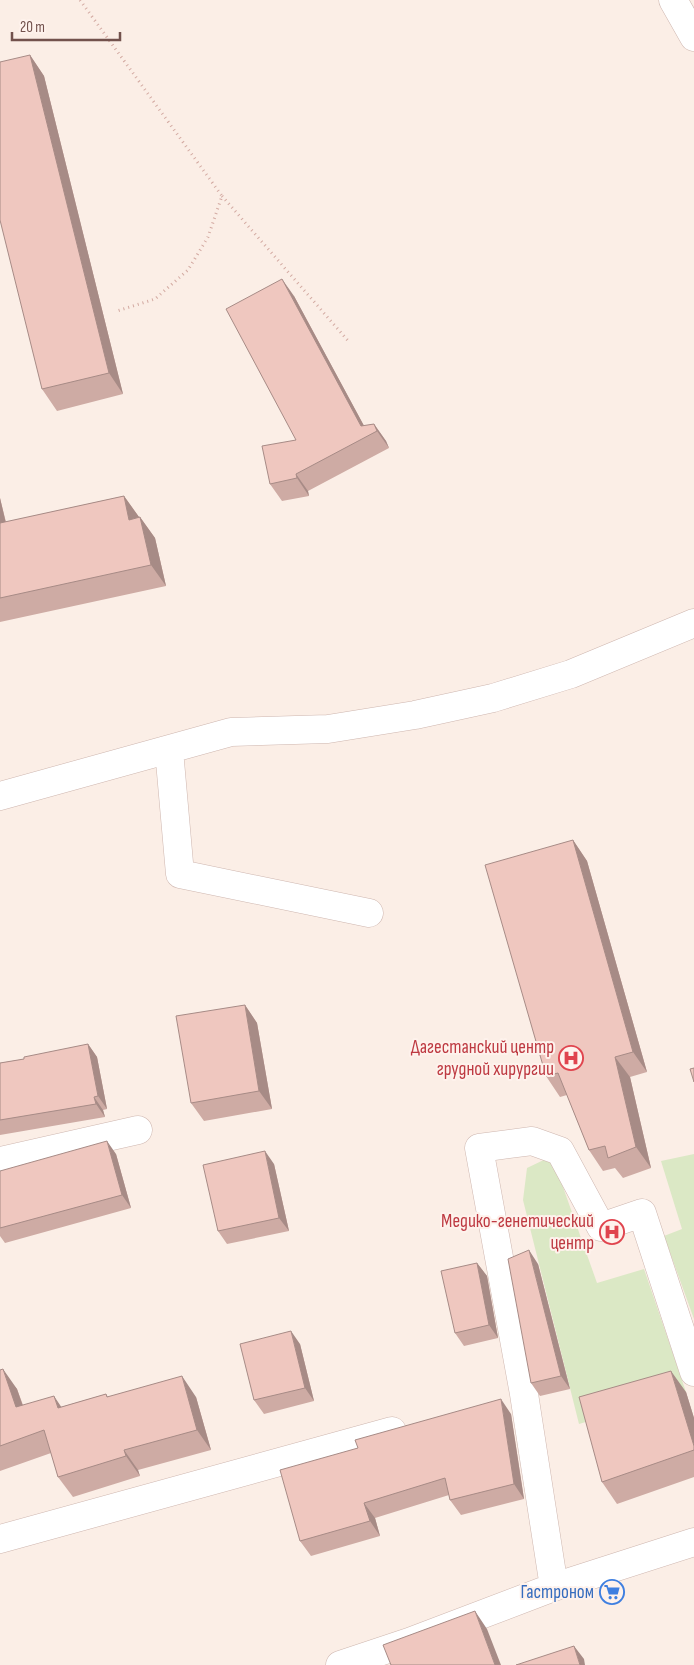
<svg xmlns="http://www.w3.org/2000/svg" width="694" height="1665" font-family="'Sofia Sans Condensed',sans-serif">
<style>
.green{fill:#dbe8c5}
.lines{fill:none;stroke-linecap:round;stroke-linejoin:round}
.minor-casing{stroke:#ceb6af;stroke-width:29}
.path{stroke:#d3aaa2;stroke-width:3;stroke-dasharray:1 4;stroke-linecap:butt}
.minor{stroke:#fff;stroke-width:28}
.wall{fill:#ceaba4}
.shaded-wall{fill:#a78b86}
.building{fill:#efc7bf;stroke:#a78b86}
.labels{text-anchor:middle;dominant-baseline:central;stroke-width:4;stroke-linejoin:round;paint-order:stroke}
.health-label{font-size:19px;fill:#be3a42;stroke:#fef2ec;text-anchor:end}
.shop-label{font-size:19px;fill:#366cbe;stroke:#fef2ec;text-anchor:end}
</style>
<rect width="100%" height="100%" fill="#fbeee6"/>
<path class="green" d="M694,1154V1319L664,1236L682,1229L661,1161Z
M552,1156L597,1283L644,1269L686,1392L579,1424L523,1200L527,1168Z"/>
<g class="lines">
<defs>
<path id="minor" d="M673,0L694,37
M169,750L180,874L369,913
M0,796L231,732L328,729L415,715L493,698L571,674L694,623
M0,1161L138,1130
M0,1539L392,1431
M554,1587L524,1394L479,1148L532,1141L560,1151L601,1227L642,1213L694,1372
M340,1665L409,1642L554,1587L694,1542"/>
</defs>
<use href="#minor" class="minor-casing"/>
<path class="path" d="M80,0L222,196L208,237L188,270L155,299L117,311
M222,196L350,343"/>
<use href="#minor" class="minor"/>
</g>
<path class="wall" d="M30,55L44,76L123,394L57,411L42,389Z
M294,296L364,426L374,424L386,441L389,448L308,491L309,496L282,501L270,484L296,440Z
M124,496L139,517H140L155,538L166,586L0,622V498L6,522Z
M573,840L587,861L647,1072L630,1077L651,1168L623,1178L615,1168L603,1171L589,1150L567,1095L560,1097L546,1076Z
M245,1005L257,1023L272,1109L204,1121L191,1103Z
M88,1044L97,1057L107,1109L103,1110L105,1117L0,1135V1063L24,1059Z
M116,1154L131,1208L5,1243L0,1236V1171Z
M274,1164L289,1231L227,1244L218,1231Z
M477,1263L487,1276L498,1338L464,1346L455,1333Z
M538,1264L570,1389L540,1396L531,1383Z
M300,1344L314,1401L264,1414L254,1400Z
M0,1370L17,1389L23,1405L61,1407L106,1394L108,1397H196L211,1450L138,1470L140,1476L73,1497L58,1477L51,1453L0,1471Z
M686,1392L694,1418V1477L617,1504L602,1482Z
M511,1414L524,1499L461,1515L450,1500L449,1495L375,1518L380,1536L311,1556L300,1541Z"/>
<path class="shaded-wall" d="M30,55L44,76L123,394L109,373Z
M282,279L294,296L369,435L361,426Z
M374,424L386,441L389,448L377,431Z
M296,474L308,491L309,496L297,478Z
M124,496L139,517L129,520Z
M0,498L11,545L0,529Z
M140,517L155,538L166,586L151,565Z
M573,840L587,861L647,1072L633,1052Z
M245,1005L257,1023L272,1109L259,1091Z
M88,1044L97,1057L107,1109L98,1096Z
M615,1057L630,1077L651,1168L636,1147Z
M94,1097L103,1110L105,1117L96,1104Z
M107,1141L116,1154L131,1208L122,1195Z
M265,1151L274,1164L289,1231L279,1218Z
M529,1250L538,1264L570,1389L561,1376Z
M477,1263L487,1276L498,1338L489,1325Z
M291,1331L300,1344L314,1401L305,1388Z
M3,1369L17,1389L30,1427L16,1407Z
M671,1371L686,1392L694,1418V1446Z
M182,1376L196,1397L211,1450L197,1430Z
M54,1396L68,1417L58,1408Z
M501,1399L511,1414L524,1499L514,1484Z
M124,1450L138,1470L140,1476L126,1456Z
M364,1503L375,1518L380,1536L370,1521Z
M475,1611L487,1629L501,1665H495Z
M574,1646L584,1659L585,1665H580Z"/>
<path class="building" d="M30,55L109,373L42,389L0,220V62Z
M282,279L361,426L374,424L377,431L296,474L297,478L270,484L262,446L296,440L226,309Z
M124,496L129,520L140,517L151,565L0,598V523Z
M573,840L633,1052L615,1057L636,1147L608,1158L605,1146L589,1150L558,1073L546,1076L485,865Z
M245,1005L259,1091L191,1103L176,1016Z
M88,1044L98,1096L94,1097L96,1104L0,1120V1063L24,1059V1057Z
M694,1068V1082L690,1069Z
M107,1141L122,1195L0,1228V1171Z
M265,1151L279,1218L218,1231L203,1165Z
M529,1250L561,1376L531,1383L508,1259Z
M477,1263L489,1325L455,1333L441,1271Z
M291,1331L305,1388L254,1400L240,1344Z
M3,1369L16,1407L54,1396L58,1408L106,1394L107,1397L182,1376L197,1430L124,1450L126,1456L58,1477L44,1430L0,1446V1370Z
M671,1371L694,1446V1450L602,1482L579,1397Z
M501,1399L514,1484L450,1500L445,1478L364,1503L370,1521L300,1541L280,1470L358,1448L355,1440Z
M475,1611L495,1665H391L383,1645Z
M574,1646L580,1665H516Z"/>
<defs>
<symbol id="hospital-ring" viewBox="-11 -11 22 22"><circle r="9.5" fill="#fef2ec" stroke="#e0444e" stroke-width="1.5"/><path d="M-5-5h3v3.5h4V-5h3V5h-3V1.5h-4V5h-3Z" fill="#e0444e"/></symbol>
<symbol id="supermarket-ring" viewBox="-11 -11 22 22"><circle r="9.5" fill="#fef2ec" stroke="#3f7fe0" stroke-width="1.5"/><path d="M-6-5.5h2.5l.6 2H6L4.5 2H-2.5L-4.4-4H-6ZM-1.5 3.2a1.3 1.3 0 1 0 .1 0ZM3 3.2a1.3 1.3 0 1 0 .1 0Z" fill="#3f7fe0"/></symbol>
</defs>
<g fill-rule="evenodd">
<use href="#hospital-ring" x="557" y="1044" width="28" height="28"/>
<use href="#hospital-ring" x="598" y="1218" width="28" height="28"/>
<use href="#supermarket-ring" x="598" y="1578" width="28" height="28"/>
</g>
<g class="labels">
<g class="health-label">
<text x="554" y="1047">Дагестанский центр<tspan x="554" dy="22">грудной хирургии</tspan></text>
<text x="594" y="1221">Медико-генетический<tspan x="594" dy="22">центр</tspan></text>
</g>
<g class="shop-label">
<text x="594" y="1592">Гастроном</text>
</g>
</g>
<path d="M12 32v8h108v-8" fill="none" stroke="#72514c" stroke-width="2.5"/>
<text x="20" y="32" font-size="15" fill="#72514c" stroke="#fef2ec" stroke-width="4" paint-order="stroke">20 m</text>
</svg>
